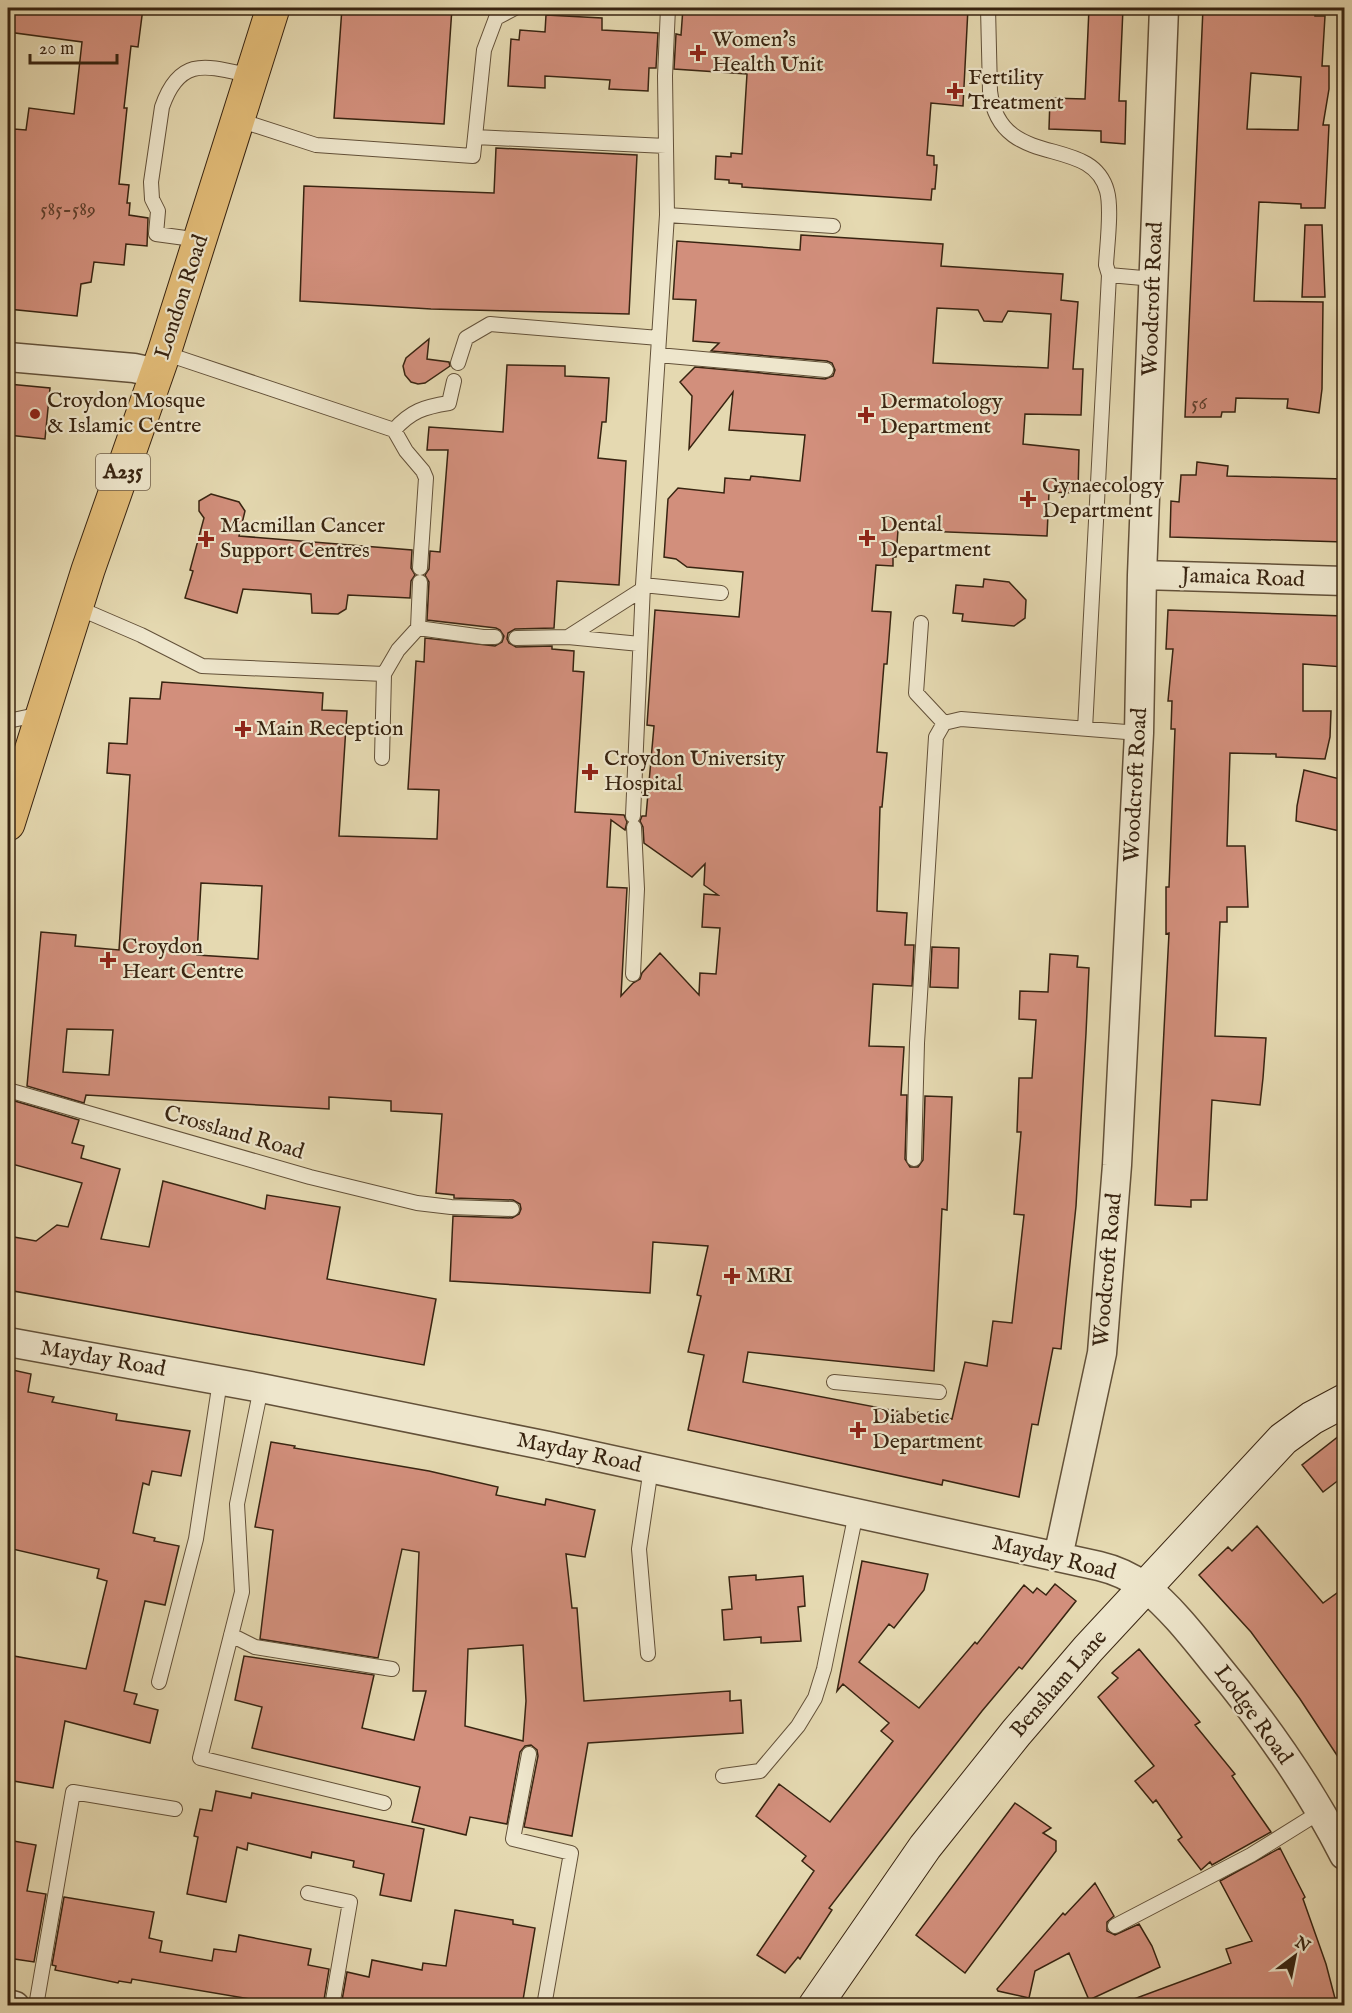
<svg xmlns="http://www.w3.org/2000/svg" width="1352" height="2013" font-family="'IM FELL English',serif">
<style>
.building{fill:#d28f7c;stroke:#382411;stroke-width:1.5;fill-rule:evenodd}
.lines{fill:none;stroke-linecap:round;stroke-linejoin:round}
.lane-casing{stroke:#635139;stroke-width:16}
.street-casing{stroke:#635139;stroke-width:31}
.secondary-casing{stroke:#382411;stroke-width:35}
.primary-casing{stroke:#382411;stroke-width:35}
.lane{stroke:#eee6cc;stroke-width:14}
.street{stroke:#eee6cc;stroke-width:28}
.secondary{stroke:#eee6cc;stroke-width:33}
.primary{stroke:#e2bc78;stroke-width:33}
.poi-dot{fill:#8f2418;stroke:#eee6cc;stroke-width:2}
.labels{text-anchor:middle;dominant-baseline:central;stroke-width:4.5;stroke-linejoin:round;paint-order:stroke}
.number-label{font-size:20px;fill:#5e3f2c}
.shield{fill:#eee6cc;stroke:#6f5e49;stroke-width:1.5}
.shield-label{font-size:21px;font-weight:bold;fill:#382411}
.poi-label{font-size:22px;fill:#382411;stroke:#eee6cc;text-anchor:start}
.street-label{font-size:22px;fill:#382411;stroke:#eee6cc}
</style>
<rect width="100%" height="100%" fill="#e5d9b1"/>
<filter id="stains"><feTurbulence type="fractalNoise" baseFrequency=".00333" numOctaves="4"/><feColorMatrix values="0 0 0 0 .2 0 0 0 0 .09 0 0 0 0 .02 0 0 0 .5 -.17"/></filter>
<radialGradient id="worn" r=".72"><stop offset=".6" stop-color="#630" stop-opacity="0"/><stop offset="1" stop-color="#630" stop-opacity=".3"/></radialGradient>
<path class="building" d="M8,8H143L138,47L131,46L124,108H127L119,184L129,185L127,203H130L129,215L148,218L147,246L126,244L124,265L94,262L91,282L81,284L77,316L8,309V183L14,129L26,130L29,108L74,114L82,42L8,32Z
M342,8H452L444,124L334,118Z
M683,8H968L963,106L931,103L927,155L934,156V165H937L935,189H932L931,200L742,187V184L729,183V180L715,179L716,156L731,157V153L742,154L747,74L674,69L676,34L681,35Z
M1089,8H1123L1119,101H1126L1125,144L1101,142V131L1049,129L1050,98L1085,99Z
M1203,8H1315V16H1325L1322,66H1329V89L1323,125H1329L1325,208H1301V204L1259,202L1254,301L1323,302L1322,389L1319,413L1287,408L1288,399L1236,398L1235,412H1222L1221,417H1185ZM1251,73L1301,77L1298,130L1247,129Z
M546,15L602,18V30L658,33L656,68H649L648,91L609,89L610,80L545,76V88L508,86L511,39L519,40L520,30L545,32Z
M496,148L637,155L629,314L431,309L300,301L304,186L494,193Z
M1305,225H1322L1325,297H1302Z
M801,235L943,244L941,266L1063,274L1061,300L1078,302L1073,369H1083L1081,415L1025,414L1023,444L1079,450L1078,493L1049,492L1047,536L898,530L896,557H893V566L876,565L872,611L891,612L887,664H884L877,752L887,753L882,807H880L877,911L907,913L905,945H914L912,986L873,984L869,1046L904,1047L901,1095H907L905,1159L910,1167H918L923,1160L925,1096L952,1097L947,1210L942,1209L934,1371L748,1352L743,1382L917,1415L918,1412L952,1419L965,1362L987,1366L993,1321L1012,1323L1024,1215L1014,1214L1021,1132H1017L1019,1078H1032L1036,1020L1019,1019L1020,991L1048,992L1050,954L1078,956L1077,967L1089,968L1086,1033L1076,1206L1061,1349L1053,1348L1038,1425L1032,1424L1019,1497L943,1480L942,1485L688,1430L704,1355L688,1352L701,1296L697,1295L708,1246L653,1242L650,1293L450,1281L453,1216L512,1218L519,1214L521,1209L520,1204L513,1200L454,1198V1195L436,1193L442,1114L391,1111V1101L329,1097V1109L86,1095L84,1103L27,1086L41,932L76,935L75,946L119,950L130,775L107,773L109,743L127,744L130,698L160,699L162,682L323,693L322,710L347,711L339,836L437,839L439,790L408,789L416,661L424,662L425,638L495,646L502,642L504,636L500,630L496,628L427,620L429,582L425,575L429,569L430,551L440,552L448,450H427L429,427L503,432L507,365L565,366V376L609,378L606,422H602L598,458L626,461L619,585L557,581L554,628L515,629L508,633L507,639L509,643L516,647L552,646V649L574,651L573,671L584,672L575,812L624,815L627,822L625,830L611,820L607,887L627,888L621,996L633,983L640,979L642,973L660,953L699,995L700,973L716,974L720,928L702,927L704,894L718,895L704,885L705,864L692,877L644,843L643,827L640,821L642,816H646L654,726L647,725L655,610L739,617L743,572L687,567L676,559L664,557L668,499L678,488L724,493L725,478L750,480L751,476L800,481L805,435L729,430L733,392L689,449L692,396L680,382L695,367L825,379L833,376L835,370L832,363L827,361L711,351L719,343L693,341L696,300L673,299L677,241L800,250ZM937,308L978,310L984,321L1002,322L1008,311L1051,314L1048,368L933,363ZM201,883L262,886L258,959L197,955ZM67,1029L113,1030L109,1075L63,1072Z
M429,339L427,359L449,362L450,366L425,383L418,384L411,382L405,375L403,366L406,358Z
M8,384L50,388L45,439L8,435Z
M1197,462L1228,466L1227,476L1344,479V542L1170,537L1171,501L1179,502L1181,475H1196Z
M211,494L239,502L245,511L239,536L412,550L411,568L415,575L411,581L410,598L348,595L346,609L338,614L312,613L311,594L243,589L237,613L185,598L193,571L190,570L204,518L199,511V501Z
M984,579L1009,582L1026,600L1025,618L1014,626L962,621L963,614L953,613L956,585L983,587Z
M1168,610L1344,616V667L1303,664V711H1331L1330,737L1325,759L1276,757V754L1230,753L1227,846H1245L1248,907H1227V922H1220L1215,1036L1266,1038L1263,1078L1260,1105L1212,1100L1207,1200H1191V1207L1155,1205L1169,933L1166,934V887H1169L1175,729H1171L1172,701H1168L1173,649H1166Z
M1304,770L1344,780V832L1296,821L1297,806Z
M932,947L959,948L958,988L930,987Z
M8,1099L79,1120L72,1143L84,1146L81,1158L120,1169L101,1239L149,1247L163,1181L265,1209L267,1195L340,1207L327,1279L436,1299L424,1365L8,1290V1236L36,1241L57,1225L68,1227L82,1183L8,1163Z
M8,1369L31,1374L28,1392L54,1397L52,1402L117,1414L116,1420L190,1431L181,1476L152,1471L149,1485L143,1483L133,1533L155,1538L154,1541L179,1546L165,1605L145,1601L124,1691L137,1694L134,1704L158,1710L150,1743L65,1721L53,1788L8,1780V1655L86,1669L107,1581L97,1578L99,1569L8,1548Z
M1344,1432V1476L1323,1492L1302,1465Z
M271,1442L295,1446L294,1448L429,1471L498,1487L496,1495L545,1505L546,1499L595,1510L585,1557L566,1554L572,1608H577L584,1701L730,1691V1701L741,1700L743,1733L588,1743L572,1836L524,1827L538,1756L537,1750L531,1745L525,1746L520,1752L507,1824L470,1817L466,1835L412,1822L420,1787L252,1748L262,1707L235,1700L244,1656L374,1675L362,1728L414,1740L426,1691H413L419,1552L402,1549L378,1658L260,1639L273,1530L255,1527ZM523,1645L526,1701L523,1741L465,1726L468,1649Z
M1257,1526L1323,1603L1344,1588V1766L1300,1699L1251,1632L1199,1575L1228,1547L1232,1551Z
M862,1561L928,1574L924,1590L894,1628L889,1624L859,1662L919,1708L975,1642L977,1644L1024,1585L1033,1593L1037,1588L1046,1595L1055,1584L1076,1601L1022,1669L1019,1667L982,1711L909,1804L829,1908L832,1910L800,1959L798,1957L785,1973L757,1955L814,1871L802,1861L806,1856L756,1816L779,1784L830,1822L893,1741L881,1731L889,1723L843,1684L837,1691Z
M756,1575V1580L803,1576L805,1606L798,1607L801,1641L761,1643V1637L724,1640L722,1610L732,1609L729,1577Z
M1139,1649L1200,1722L1195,1725L1235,1774L1232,1776L1271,1832L1212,1865L1210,1862L1201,1870L1178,1840L1182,1837L1156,1800L1153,1803L1135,1781L1154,1766L1098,1697L1118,1678L1112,1673Z
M216,1791L251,1798L252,1793L424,1829L411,1901L380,1895L384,1874L353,1867L354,1861L312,1852L311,1858L248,1843L247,1850L237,1847L226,1902L187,1894L198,1837L194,1836L200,1809L212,1811Z
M1015,1803L1051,1828L1043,1833L1056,1841V1851L965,1973L916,1935Z
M8,1840L36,1845L27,1891L46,1894L34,1962L8,1958Z
M1280,1848L1305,1897L1303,1899L1326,1964L1337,2006H1123V2003L1231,1963L1226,1949L1252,1941L1220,1881Z
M1095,1883L1114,1916L1107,1922V1931L1115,1935L1139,1924L1152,1946L1160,1967L1089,2000L1069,1953L1035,1971L1029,1998L998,1991L997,1989L1063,1913L1065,1915Z
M64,1897L154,1912L149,1938L162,1941L160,1952L212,1961L214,1949L236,1952L239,1935L311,1949L308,1965L329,1969L323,2006H291L132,1979L131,1983L119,1981L118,1983L55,1970L56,1966L52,1965Z
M455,1910L513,1920V1924L535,1928L522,2006H341L347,1972L369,1977L372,1960L422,1970L423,1963L446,1966Z"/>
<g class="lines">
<defs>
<path id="lane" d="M988,8L990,91C1000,173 1091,132 1107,191C1112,209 1107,245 1106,265L1109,275L1085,729
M239,120L316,145L473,156L484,50L496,18L515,8
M475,137L666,146
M667,215L833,226
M200,240L156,234L158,211L152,199L151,182L162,107C180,55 207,66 252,76
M1109,275L1154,279
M164,353L394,430L406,451L423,471L426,478L420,568
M658,355L826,370
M458,363L466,338L490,324L659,338
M394,430C411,411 424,407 449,403L454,381
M643,585L721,593
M76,607L141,635L202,666L384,674L398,650L418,628L420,582
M921,623L916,693L944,723
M418,628L483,637H495
M568,637L643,589
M516,638L568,637L640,644
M8,721L41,714
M382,758L384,674
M633,816L643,585L667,215L665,76L668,8
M633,974L637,889L634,827
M8,1090L310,1177L417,1203L451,1207L512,1209
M914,1159L917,1043L936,737L944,723L961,719L1139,733
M834,1382L939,1392
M261,1388L237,1504L242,1592L200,1758L384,1803
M231,1635L255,1647L392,1669
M648,1654L639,1549L651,1468
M159,1682L196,1539L220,1381
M529,1754L513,1839L571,1853L544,2006
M723,1776L760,1771L798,1726L815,1698L824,1669L856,1513
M308,1893L350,1902L332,2006
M1115,1926L1251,1855L1320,1812
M36,2006L73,1792L175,1809"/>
<path id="street" d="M8,357L134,368L157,373
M1142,575L1344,581
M8,1342L261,1388L548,1446L1099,1566C1116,1570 1131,1577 1145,1587C1171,1608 1192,1635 1213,1661C1263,1721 1309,1786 1344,1855
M1058,1557L1102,1353L1117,1165L1139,733L1142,575L1164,8
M8,2004L15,2006"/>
<path id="secondary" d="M815,2006L925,1847L1016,1733L1088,1649L1283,1439L1312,1418L1344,1401"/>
<path id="primary" d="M8,824L88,570L164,353L273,8"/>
</defs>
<use href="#lane" class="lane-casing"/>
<use href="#street" class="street-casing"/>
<use href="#secondary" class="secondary-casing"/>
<use href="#primary" class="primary-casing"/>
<use href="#lane" class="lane"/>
<use href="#street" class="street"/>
<use href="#secondary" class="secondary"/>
<use href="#primary" class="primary"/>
</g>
<g class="poi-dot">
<path d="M695 44h6v6h6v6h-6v6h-6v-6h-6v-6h6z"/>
<path d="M952 82h6v6h6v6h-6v6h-6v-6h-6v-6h6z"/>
<circle cx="35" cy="414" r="6"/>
<path d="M863 406h6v6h6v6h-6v6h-6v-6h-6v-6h6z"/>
<path d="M1025 490h6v6h6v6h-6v6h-6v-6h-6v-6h6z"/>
<path d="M864 529h6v6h6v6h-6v6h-6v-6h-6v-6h6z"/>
<path d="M203 530h6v6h6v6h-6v6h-6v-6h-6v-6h6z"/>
<path d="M240 720h6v6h6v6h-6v6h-6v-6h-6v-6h6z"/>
<path d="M587 763h6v6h6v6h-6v6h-6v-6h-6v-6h6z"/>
<path d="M105 951h6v6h6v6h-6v6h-6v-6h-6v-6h6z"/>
<path d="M729 1267h6v6h6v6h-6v6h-6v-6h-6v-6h6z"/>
<path d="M855 1421h6v6h6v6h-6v6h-6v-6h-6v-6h6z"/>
</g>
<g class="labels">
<g class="number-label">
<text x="68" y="209">585-589</text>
<text x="1199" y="403">56</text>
</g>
<rect class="shield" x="96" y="454" width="54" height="36" rx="4.5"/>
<g class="shield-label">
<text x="123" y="472">A235</text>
</g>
<g class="poi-label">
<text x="712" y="40">Women's<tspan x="712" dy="25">Health Unit</tspan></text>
<text x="968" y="78">Fertility<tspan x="968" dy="25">Treatment</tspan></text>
<text x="47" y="401">Croydon Mosque<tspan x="47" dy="25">&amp; Islamic Centre</tspan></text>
<text x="880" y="402">Dermatology<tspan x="880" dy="25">Department</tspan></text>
<text x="1042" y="486">Gynaecology<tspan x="1042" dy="25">Department</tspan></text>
<text x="880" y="525">Dental<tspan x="880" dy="25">Department</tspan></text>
<text x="220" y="526">Macmillan Cancer<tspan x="220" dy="25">Support Centres</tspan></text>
<text x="256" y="729">Main Reception</text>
<text x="604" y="759">Croydon University<tspan x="604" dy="25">Hospital</tspan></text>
<text x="122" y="947">Croydon<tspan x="122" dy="25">Heart Centre</tspan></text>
<text x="746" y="1276">MRI</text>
<text x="872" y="1417">Diabetic<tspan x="872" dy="25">Department</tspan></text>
</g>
<g class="street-label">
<text transform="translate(182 297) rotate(-72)">London Road</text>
<text transform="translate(1153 299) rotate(-88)">Woodcroft Road</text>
<text transform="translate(1243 578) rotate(2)">Jamaica Road</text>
<text transform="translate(1136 785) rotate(-87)">Woodcroft Road</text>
<text transform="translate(234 1133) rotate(16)">Crossland Road</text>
<text transform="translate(1108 1270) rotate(-85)">Woodcroft Road</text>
<text transform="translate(103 1359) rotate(10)">Mayday Road</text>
<text transform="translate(579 1453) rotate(12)">Mayday Road</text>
<text transform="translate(1054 1558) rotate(14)">Mayday Road</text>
<text transform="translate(1059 1684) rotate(-49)">Bensham Lane</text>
<text transform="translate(1253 1715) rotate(54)">Lodge Road</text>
</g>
</g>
<rect width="1352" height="2013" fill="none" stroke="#e5d9b1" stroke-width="30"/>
<rect x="9" y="9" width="1334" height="1995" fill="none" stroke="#382411" stroke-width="3"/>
<rect x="15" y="15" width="1322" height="1983" fill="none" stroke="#382411" stroke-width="1.5"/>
<g transform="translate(1295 1956) rotate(32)" stroke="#eee6cc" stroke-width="4.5" paint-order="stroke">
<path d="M0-4.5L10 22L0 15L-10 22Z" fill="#382411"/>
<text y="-9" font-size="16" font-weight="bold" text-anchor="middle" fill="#382411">N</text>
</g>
<path d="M30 54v9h87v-9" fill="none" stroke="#382411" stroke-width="3"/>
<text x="39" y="54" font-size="18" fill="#382411" stroke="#eee6cc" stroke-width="4.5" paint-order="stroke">20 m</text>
<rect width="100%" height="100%" filter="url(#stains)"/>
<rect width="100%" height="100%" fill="url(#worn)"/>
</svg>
